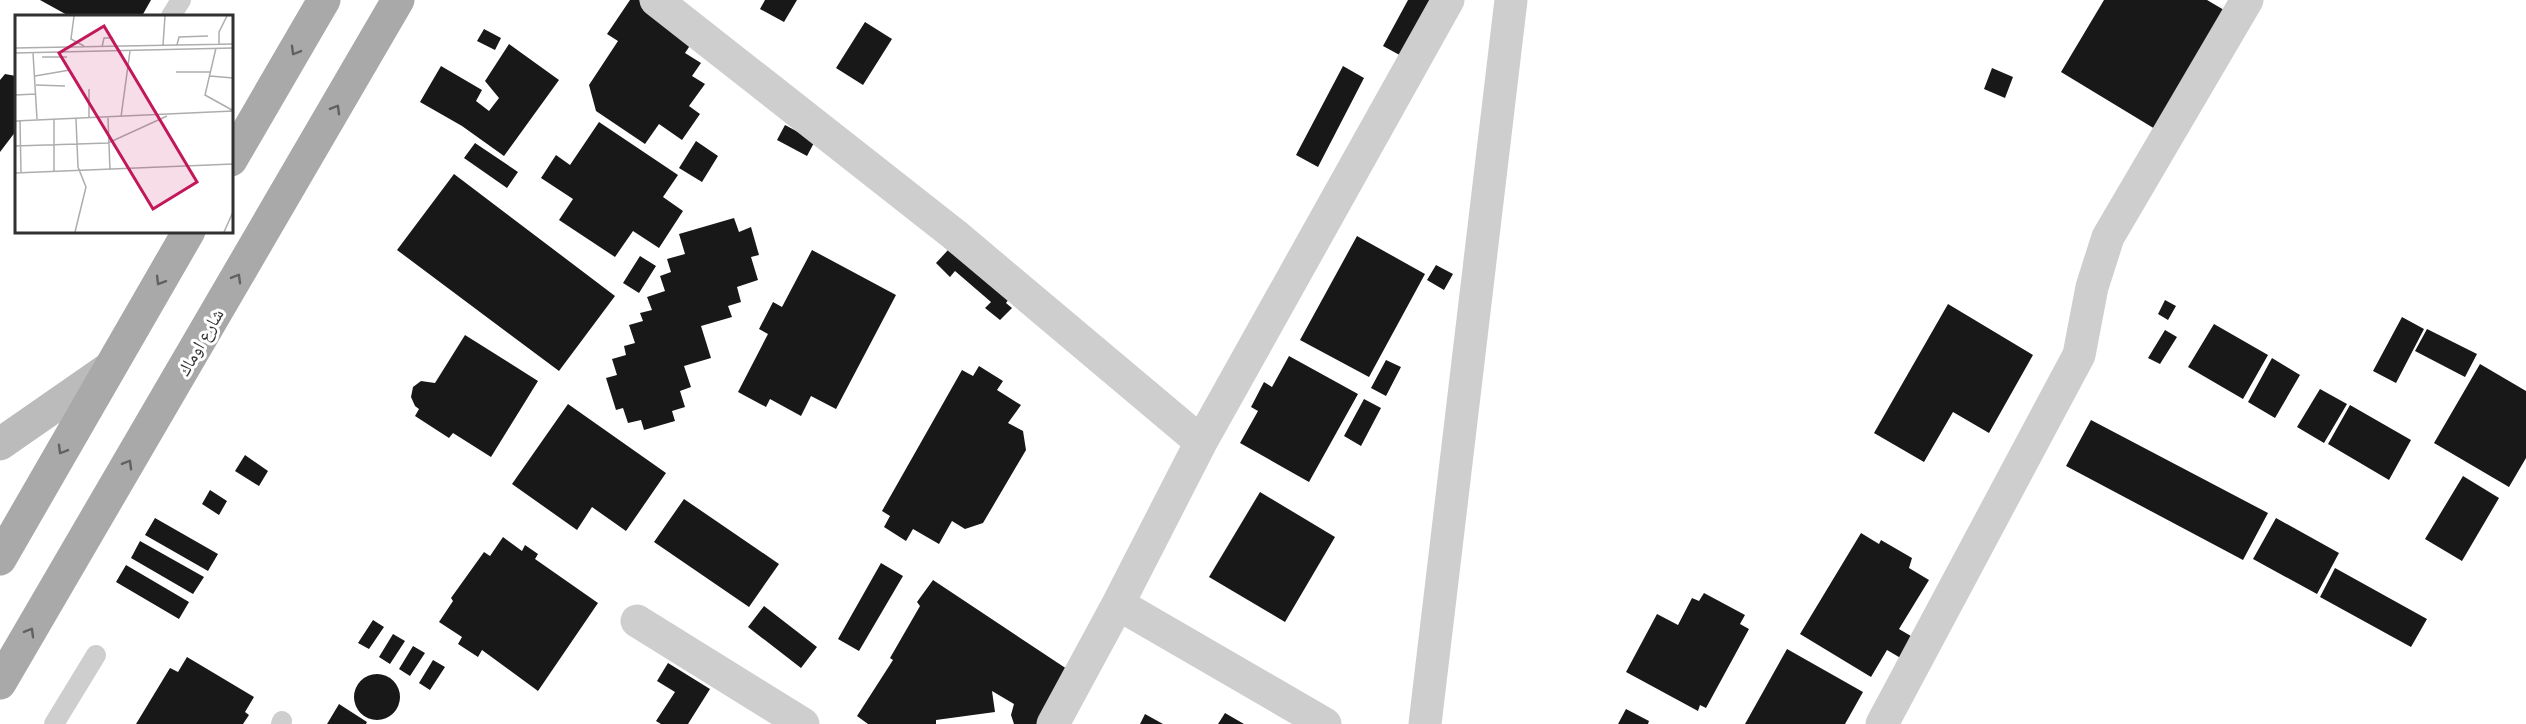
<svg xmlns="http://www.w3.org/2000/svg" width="2526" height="724" font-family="'Titillium Web','Noto Naskh Arabic',sans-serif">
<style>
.building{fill:#181818}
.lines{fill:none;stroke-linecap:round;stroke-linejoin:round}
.lane{stroke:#cecece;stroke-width:20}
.street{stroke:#cecece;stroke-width:33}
.secondary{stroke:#bbb;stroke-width:33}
.primary{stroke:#a9a9a9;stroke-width:33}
.oneway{stroke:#616161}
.labels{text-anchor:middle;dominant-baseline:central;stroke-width:6;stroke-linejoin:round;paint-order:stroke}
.street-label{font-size:18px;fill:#313131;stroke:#fff}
.inset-road{fill:none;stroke:#adadad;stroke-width:1.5}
.view{fill:#c2185b;fill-opacity:0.15;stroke:#c2185b;stroke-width:3}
.inset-edge{fill:none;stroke:#313131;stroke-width:3}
</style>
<rect width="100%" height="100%" fill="#fff"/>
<path class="building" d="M40,0H151L142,16H69Z
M630,0H639L695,38L685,53L701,63L692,76L705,84L689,106L700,114L682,140L659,124L645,144L596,111L589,85L618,41L607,34Z
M765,0H797L784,22L760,9Z
M1408,0H1439L1407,59L1383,46Z
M2104,0H2207L2236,17L2165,135L2061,72Z
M865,22L892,39L863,85L836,68Z
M484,29L501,38L495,50L477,41Z
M509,44L559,80L504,156L462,126L420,102L441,66L482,90L476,101L489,111L499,98L485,81Z
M1343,66L1364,78L1318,167L1296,155Z
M1992,68L2013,77L2005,98L1984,89Z
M5,74L16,76V131L0,152V80Z
M599,122L678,175L663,197L683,211L659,248L633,231L615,257L559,220L573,199L541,178L556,155L570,165Z
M785,125L815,141L807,156L777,140Z
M696,141L718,156L702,182L679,168Z
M475,143L518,172L507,188L464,158Z
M454,174L615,296L559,371L397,250Z
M734,218L739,232L751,227L759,255L751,257L758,280L737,287L741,302L728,306L732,317L701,326L711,358L684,366L691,387L680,391L685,407L672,411L675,421L644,430L641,420L628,423L623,408L616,410L606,378L617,375L612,359L626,355L624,346L635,343L629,325L643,321L640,313L652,310L647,297L665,291L660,276L671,272L667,259L685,254L679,234Z
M1357,236L1425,274L1369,377L1300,340Z
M812,250L896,295L836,409L811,396L801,416L770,399L766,407L738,392L768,334L759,329L773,302L782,307Z
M948,250L1009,299L1006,303L1012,308L1000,320L985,308L991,302L955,271L950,277L936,263Z
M640,256L656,266L639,293L623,283Z
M1436,265L1453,274L1444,290L1427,280Z
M2165,300L2176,306L2168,320L2158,314Z
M1948,304L2033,355L1989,433L1953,412L1924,462L1874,433Z
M2402,317L2424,329L2396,383L2373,371Z
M2214,324L2268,355L2243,399L2188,367Z
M2427,329L2477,354L2465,377L2415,351Z
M2165,330L2177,337L2160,364L2148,358Z
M465,335L538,381L491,457L453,433L449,438L415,416L419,409L415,406L411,397L413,387L421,381L435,383Z
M1289,356L1358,394L1309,482L1240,443L1258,411L1251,407L1264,382L1272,387Z
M2272,358L2300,375L2275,418L2248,402Z
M1386,360L1401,367L1386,396L1371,388Z
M2480,364L2526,391V458L2509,487L2434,443Z
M979,366L1003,381L997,390L1021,405L1008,423L1023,431L1026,450L983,523L965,529L952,521L939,544L913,529L906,541L884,527L890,516L882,511L962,370L973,376Z
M2320,389L2347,404L2324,443L2297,427Z
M1364,399L1381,408L1361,446L1344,436Z
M568,404L666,473L626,531L592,507L577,530L512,484Z
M2350,405L2411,440L2389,480L2328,444Z
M2091,420L2268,513L2243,560L2066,466Z
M245,455L268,471L259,486L235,471Z
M2463,476L2499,498L2462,561L2425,539Z
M210,490L227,501L219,515L202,504Z
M1260,492L1335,537L1285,622L1209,577Z
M684,499L779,564L749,607L654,542Z
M155,518L218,554L208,571L145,535Z
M2276,518L2339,553L2317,594L2253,559Z
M1861,533L1879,544L1881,540L1912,558L1909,568L1929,580L1899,629L1916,639L1904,660L1887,650L1871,677L1800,634Z
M503,537L522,551L525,545L538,554L535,559L598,603L538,691L482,650L478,657L458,644L462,637L439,622L453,601L451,598L484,552L490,556Z
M140,541L204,577L193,594L131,558Z
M881,563L903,576L859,651L838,639Z
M126,565L189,602L179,619L116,582Z
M2335,568L2427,619L2411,647L2320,597Z
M933,580L1070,671L1044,724H1014L1011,715L1014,704L992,691L995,712L936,720V724H868L857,716L893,660L890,658L920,606L917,602Z
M1704,593L1745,615L1740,624L1749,629L1706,708L1700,705L1698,711L1626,672L1657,614L1678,625L1692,598L1699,601Z
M764,606L817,647L801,668L748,627Z
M373,620L384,627L369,649L358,643Z
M393,634L405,641L390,664L379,657Z
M413,646L425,653L410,676L399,669Z
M1787,649L1863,692L1845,724H1745Z
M187,657L254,697L245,712L249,715L243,724H136L170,668L178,672Z
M433,660L445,667L430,690L419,683Z
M668,663L710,689L688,724H661L656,721L675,692L657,681Z
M354 697a23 23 0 1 1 46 0a23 23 0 1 1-46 0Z
M339,704L367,722L366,724H327Z
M1626,709L1649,721L1648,724H1618Z
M1225,713L1244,724H1218Z
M1145,714L1163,724H1140Z"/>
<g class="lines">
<path class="lane" d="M171,16L181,0
M54,724L96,655
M281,724L282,721"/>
<path class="street" d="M656,0L955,235L1201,442
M1118,604L1325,724
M637,621L803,724
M1053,724L1118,604L1201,442L1448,0
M1425,724L1511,0
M1882,724L2079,355L2092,287L2108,237L2247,0"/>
<path class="secondary" d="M0,444L108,369"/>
<path class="primary" d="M231,160L324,0
M0,559L189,231
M0,683L398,0"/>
</g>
<defs><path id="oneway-chevron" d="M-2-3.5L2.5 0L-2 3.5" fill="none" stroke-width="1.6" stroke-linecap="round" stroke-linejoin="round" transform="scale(1.5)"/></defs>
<g class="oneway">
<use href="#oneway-chevron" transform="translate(295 51) rotate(120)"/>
<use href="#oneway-chevron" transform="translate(336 109) rotate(-60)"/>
<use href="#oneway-chevron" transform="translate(237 278) rotate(-60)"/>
<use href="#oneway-chevron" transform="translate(160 281) rotate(121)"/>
<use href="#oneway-chevron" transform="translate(62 450) rotate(120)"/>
<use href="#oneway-chevron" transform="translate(128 464) rotate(-60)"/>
<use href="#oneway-chevron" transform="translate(30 632) rotate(-60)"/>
</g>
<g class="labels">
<g class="street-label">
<text transform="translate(200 342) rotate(-60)">شارع اوماك</text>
</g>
</g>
<g transform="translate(15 15)">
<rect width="218" height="218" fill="#fff"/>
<path class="inset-road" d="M59,1L56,24L69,31M204,29V17L212,1M148,30L150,1M162,30L164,22L193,21M87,32L89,23H98M0,33L218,29M201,33L190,80L217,95M0,38L218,33M18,38L22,104M27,42H52M161,57H196M20,61L55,55M195,61L218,63M21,70L50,71M0,80L21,79M106,102L115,36M74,103V74M93,103L95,155M5,105L6,158M39,105V157M0,106L218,96M0,131L93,128L152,101M0,158L218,149M60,217L71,172L63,152L61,104M209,217L218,197"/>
<path class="view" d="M89,11L182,167L138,194L44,38Z"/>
<rect width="218" height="218" class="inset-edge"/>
</g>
</svg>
